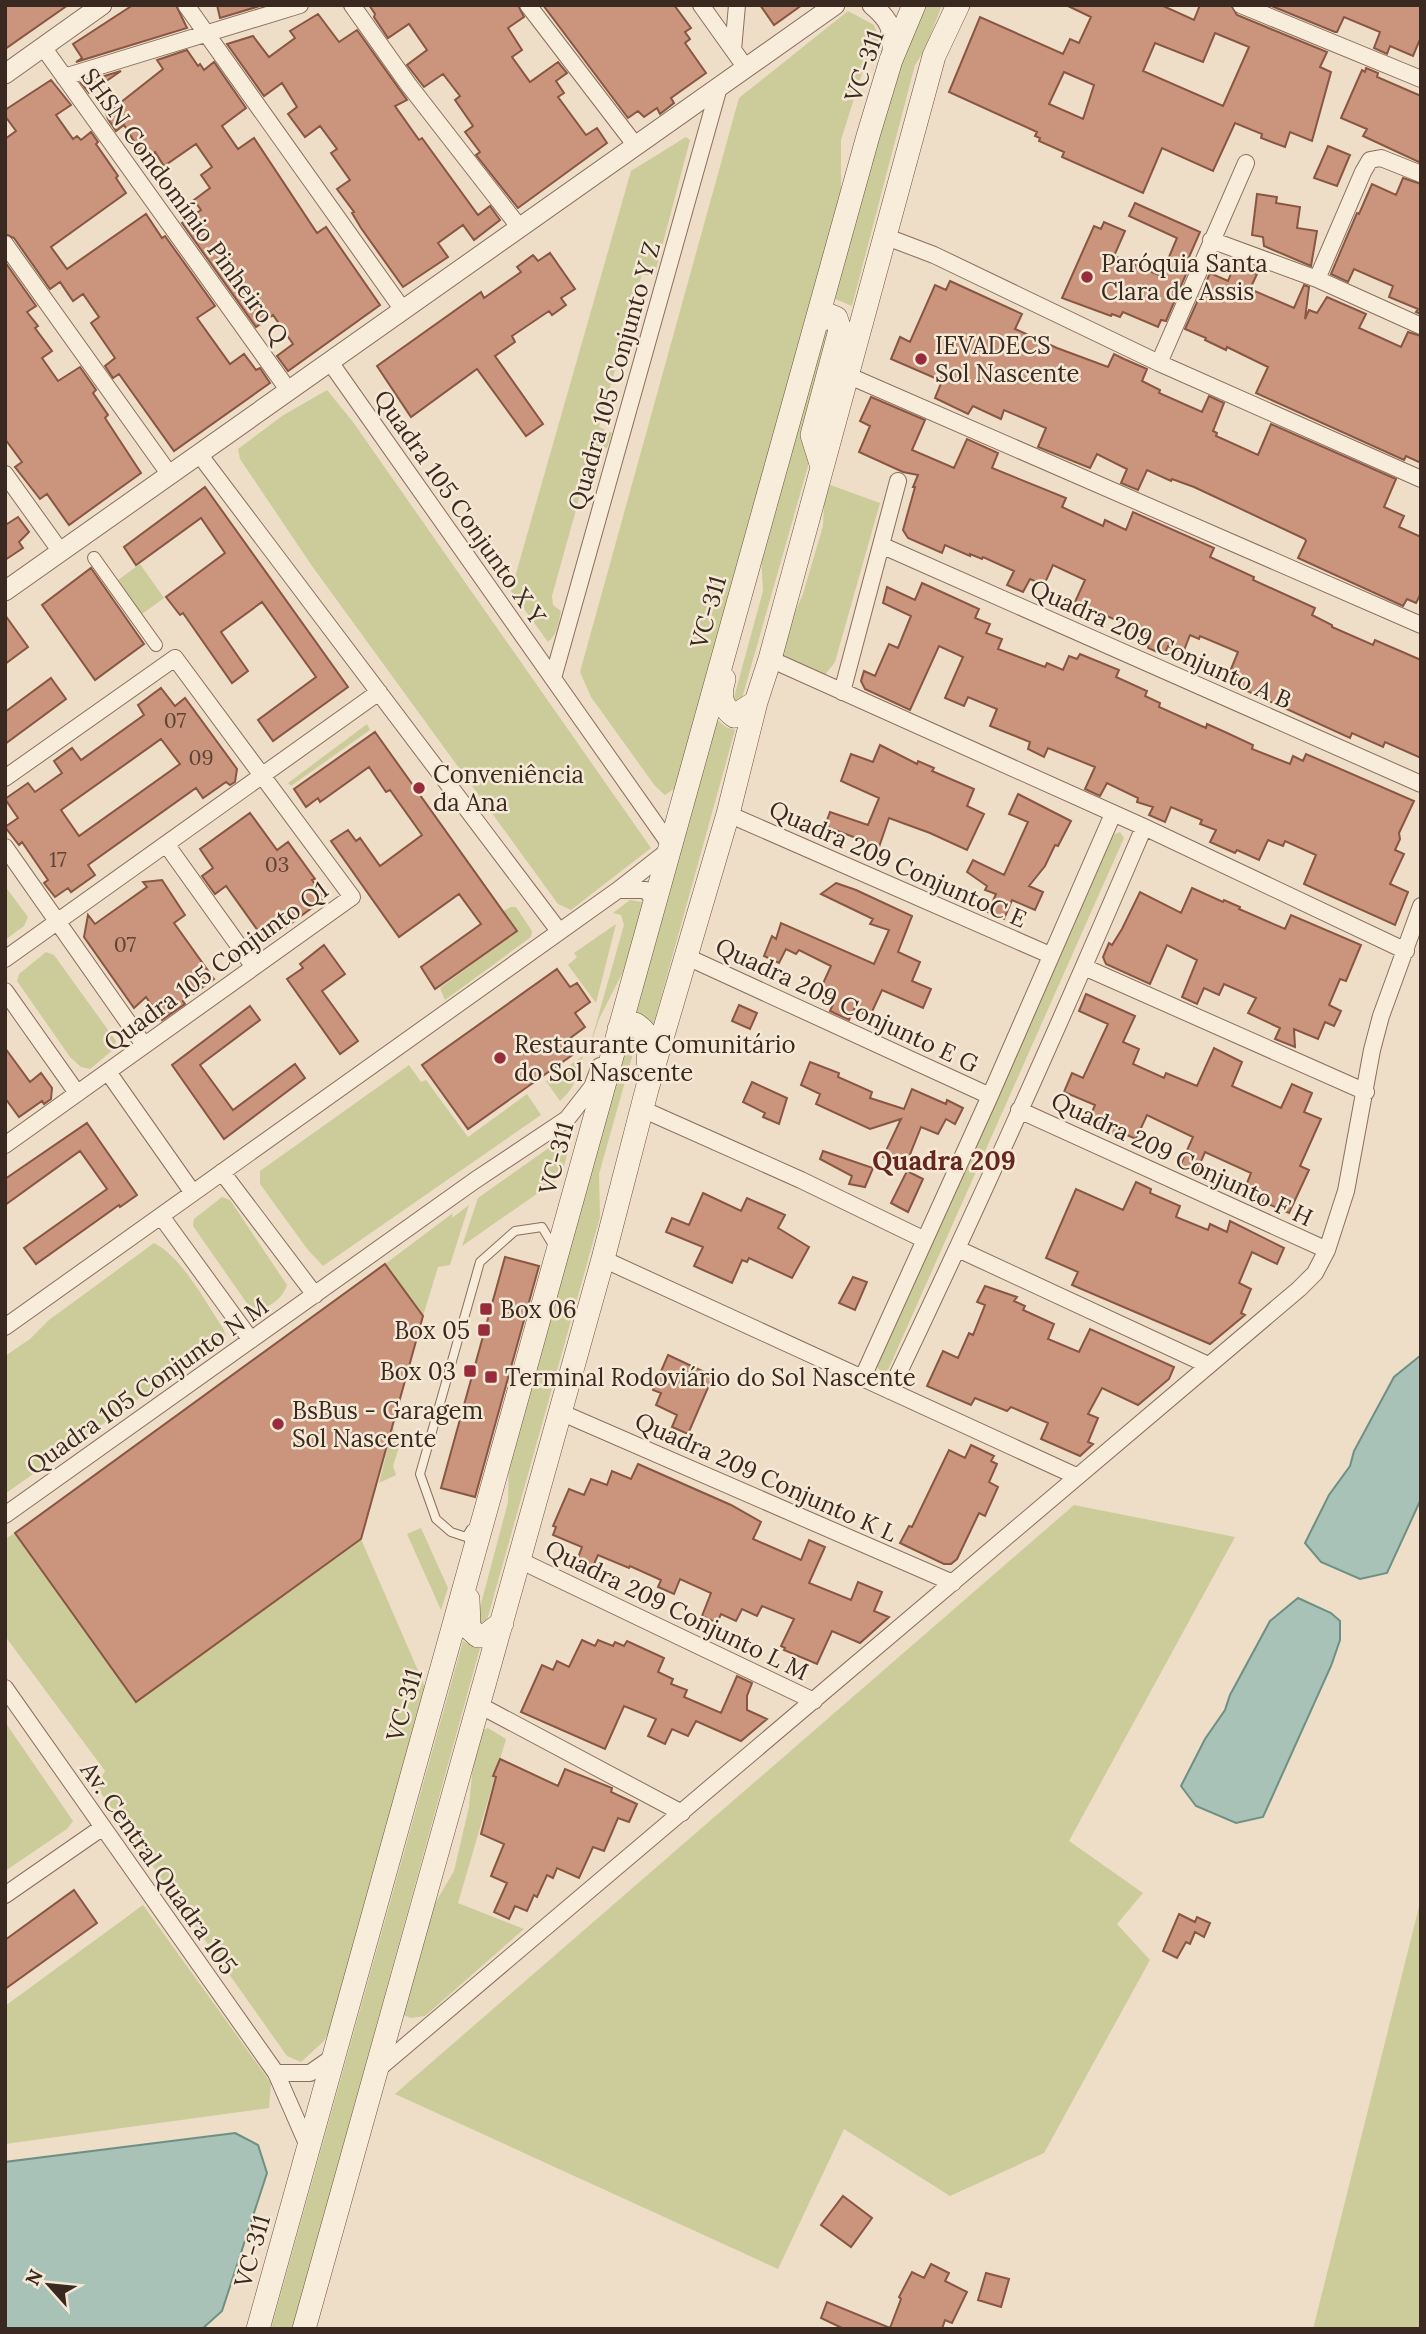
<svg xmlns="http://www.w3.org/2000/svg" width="1426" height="2334" font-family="Lora,serif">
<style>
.green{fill:#cccc9a}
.water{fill:#a8c2b7;stroke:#6e9084;stroke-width:2}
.building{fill:#cb957d;stroke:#885642;stroke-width:2;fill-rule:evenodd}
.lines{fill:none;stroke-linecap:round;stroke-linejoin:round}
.service-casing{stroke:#896f5c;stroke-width:10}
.pedestrian-casing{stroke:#896f5c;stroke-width:14}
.minor-casing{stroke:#896f5c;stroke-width:18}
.tertiary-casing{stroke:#896f5c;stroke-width:21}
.secondary-casing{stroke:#6b503f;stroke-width:24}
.service{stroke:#f8ecda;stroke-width:8}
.pedestrian{stroke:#f8ecda;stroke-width:12}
.minor{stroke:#f8ecda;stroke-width:16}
.tertiary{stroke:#f8ecda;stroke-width:19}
.secondary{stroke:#f8ecda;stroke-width:23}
.poi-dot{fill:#972d3a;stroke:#f5e9d6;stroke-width:2.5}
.labels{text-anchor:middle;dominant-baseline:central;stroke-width:5;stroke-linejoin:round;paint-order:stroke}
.number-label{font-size:21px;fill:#5e4437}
.street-label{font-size:24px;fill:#3a2920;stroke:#f5e9d6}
.poi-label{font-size:24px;fill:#3a2920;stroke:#f5e9d6;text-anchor:start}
.neighbourhood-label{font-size:26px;font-weight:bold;fill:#662620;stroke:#f5e9d6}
</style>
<rect width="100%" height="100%" fill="#eeddc7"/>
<path class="green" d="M923,5H942L925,49L915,65L852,306L835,299L882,116Z
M848,11L874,25L881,44L864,67L841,140V192L677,787L665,795L655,786L591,697L580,672L739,98Z
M686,137L690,140L654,277L642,274L599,427L612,433L607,448L594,445L552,596L553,605L561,611C559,622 557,635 548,642L511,591L631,171Z
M832,321L808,423V466L741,702L737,705L733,701L763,591L761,556L826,323Z
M327,390L353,422L651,848L571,910L558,904L312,566L240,459L238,449L282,416Z
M825,483L880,503L835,662L825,675L813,674L781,655L780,646L803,594L823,526Z
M140,564L164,598L138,617L114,583Z
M716,719L726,727L735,730L653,1026L635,1018Z
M367,724L370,730L291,786L288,783Z
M1120,832L1124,838L888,1370L882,1374L876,1365L1111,836Z
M5,886L28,917L24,926L5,940Z
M630,900L642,902L644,908L627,964L599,1019L586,1059L624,925L621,915L613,913Z
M511,907H516L532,931L531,937L445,1000L440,988L516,932L503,911Z
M616,924L596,1003L568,965L577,957L574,953Z
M46,952L54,955L116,1041L113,1050L90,1069L81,1067L70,1057L17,981L19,974Z
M634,1035L637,1039L599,1174L600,1217L486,1624L482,1626L477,1619L508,1502L509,1465L628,1038Z
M583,1056C578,1075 575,1088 560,1101L546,1081Z
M409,1065L421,1082L426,1080L468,1137L527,1094L541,1115L323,1266L308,1250L260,1184V1171Z
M560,1140L570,1144L561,1177L462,1246L478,1198Z
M222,1197L230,1200L287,1285C283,1299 268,1308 255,1311L246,1302L193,1226L194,1219Z
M469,1205L450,1265L438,1267L423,1316L385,1264L453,1213L452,1218Z
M154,1243C183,1258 205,1302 223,1328L226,1336L5,1494V1356L30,1339L49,1320Z
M393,1427L399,1447L393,1466L396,1475L379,1483Z
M1074,1505L1235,1537L1069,1841L1143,1893L1117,1924L1150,1960L1044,2153L950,2196L844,2129L778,2269L395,2094Z
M421,1528L448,1588L441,1610L407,1534Z
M15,1533L137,1702L361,1539L426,1689L335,2019L324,2041L301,2062L287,2056L96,1786L105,1771L5,1636V1539Z
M463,1641L480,1648L293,2329H271Z
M5,1722L73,1821L67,1829L5,1871Z
M488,1728L506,1739L458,1903L524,1929L425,2016L411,2018L403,2015L427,1917L454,1871L469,1807L474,1753L480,1731Z
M1421,1899V2329H1313Z
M143,1905L271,2083L269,2108L5,2144V2006Z"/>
<path class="water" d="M1421,1355V1499L1387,1573L1360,1579L1321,1562L1305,1543L1329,1495L1350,1466L1354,1451L1394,1377Z
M1298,1598L1331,1613L1340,1621V1640L1331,1666L1263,1817L1236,1823L1196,1806L1181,1786L1205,1739L1225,1710L1230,1695L1270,1621Z
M235,2133L258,2145L267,2173L222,2311L202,2329H5V2162Z"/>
<path class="building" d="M5,5H68L5,49Z
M133,5H176L187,28L76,62L82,58L73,44Z
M217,5H263L220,18Z
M369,5H518L524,17L508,28L522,50L512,57L530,82L558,62L567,73L556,81L564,93L558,97L586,135L597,128L607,143L518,208L476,155L480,152L465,132L473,126L455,100L460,96L443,74L424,87L407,65L427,50L409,24L388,38L374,17L375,14Z
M543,5H674L691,28L685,32L690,39L685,43L706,73L671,98L674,103L660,114L657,108L644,117L638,111L628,118Z
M760,5H802L774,25Z
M1066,5H1161L1194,20L1200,5H1231L1237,15L1327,52L1320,67L1331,72L1312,141L1290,132L1285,147L1261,138L1262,134L1235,123L1213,171L1162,148L1143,193L1062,157L1064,152L1039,141L1040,138L1035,136L1037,132L949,92L980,17L1063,54L1070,39L1079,43L1091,17ZM1215,33L1249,47L1223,106L1143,71L1155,43L1203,62ZM1064,72L1094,85L1083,119L1049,104Z
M1269,5H1421V37L1413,56L1390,46L1387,54L1374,48L1380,32L1344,17L1337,32H1335Z
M318,14L339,42L357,30L407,100L395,106L419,140L422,138L478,215L490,206L500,220L474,240L463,225L438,243L448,257L403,287L361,228L352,213L354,212L337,189L350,180L331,153L337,149L320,126L305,137L288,114L297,107L282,83L264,96L227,44L253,36L269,57L295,38L290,31Z
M187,50L198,66L200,64L204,70L214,62L246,108L222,126L238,149L254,138L317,233L326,227L380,305L288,371L277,356L293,344L273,315L256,327L182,223L201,210L194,200L210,188L201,175L212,167L196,144L164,166L155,152L145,159L124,125L116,131L108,119L106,114L163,69L157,60Z
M1366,68L1378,73L1377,77L1421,96V163L1363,136L1367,129L1341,118L1362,70L1365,72Z
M121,71L89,93L81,83Z
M51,80L71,105L56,115L73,139L77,136L81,140L91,132L98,142L96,144L118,176L116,178L126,193L51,247L67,269L146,214L162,238L165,236L215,306L197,318L230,364L244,354L256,370L260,368L270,383L174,451L119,374L113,378L105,366L115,358L91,323L99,317L83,294L73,301L60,282L50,289L14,238L5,234V139L16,131L5,116V110Z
M1328,146L1350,155L1337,186L1314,178Z
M1403,178L1421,184V314L1416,312L1418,309L1389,297L1393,286L1354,269L1348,282L1331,274L1357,213L1359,214L1372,184L1396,195Z
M1257,194L1277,197L1276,203L1300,207L1297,228L1317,231L1311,266L1264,246L1263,237L1252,235Z
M1135,203L1200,232L1186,264L1190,265L1166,321L1161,320L1158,327L1123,312L1120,317L1112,314L1111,316L1062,298L1094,226L1101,229L1104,222L1125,231L1114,256L1161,276L1177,238L1129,216Z
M550,253L575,289L561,298L566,305L552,315L549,311L512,336L515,342L495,356L543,424L526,436L477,369L411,417L377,366L481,292L484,298L521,272L517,267L533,255L538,261Z
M5,262L36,306L27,312L38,326L35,328L52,351L42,358L58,381L80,367L96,390L93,393L108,415L105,418L141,473L69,525L47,494L40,499L15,467L22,462L5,439Z
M1234,266L1257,274L1250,289L1294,308L1304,285L1309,287L1305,319L1309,310L1317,313L1327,297L1366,314L1359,328L1401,347L1408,332L1421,336V463L1406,456L1404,460L1256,393L1268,367L1227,347L1226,350L1205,340L1206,338L1185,329L1210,273L1228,281Z
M950,281L1022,314L1015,329L1057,348L1108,367L1114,354L1124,359L1147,369L1142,381L1160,390L1159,393L1202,412L1209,396L1224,403L1213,431L1217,433L1216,436L1258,455L1271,424L1396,479L1384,507L1404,516L1399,527L1421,537V593L1416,603L1407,599L1403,606L1298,558L1306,541L1305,539L1194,487L1172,479L1171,481L1147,470L1138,490L1121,483L1127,469L1097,454L1090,468L1038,447L1046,428L1004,410L1001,419L973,406L968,414L935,398L942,381L891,359L900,337L910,342L935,285L946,290Z
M871,397L925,420L912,450L954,468L967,439L998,453L992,468L1066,498L1062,507L1103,526L1105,520L1126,530L1133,512L1214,548L1210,557L1254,577L1253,580L1315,608L1312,615L1332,625V627L1373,645L1375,640L1421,660V758L1385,742L1383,747L1352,733L1350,738L1234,685L1237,677L1229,674L1238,652L1200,636L1199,639L1190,635L1183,653L1168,646L1164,655L1148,648L1150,635L1075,602L1085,580L1053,565L1044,585L1030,579L1023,592L1007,585L1014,571L983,557L982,559L970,554V556L945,545L942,553L908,538L903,530L915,487H913L918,475L903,472L859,452L870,426L860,421Z
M205,487L348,687L273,741L258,720L316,677L262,602L221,632L248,671L232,683L183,613L180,615L166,597L225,553L201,518L136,565L124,547Z
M18,517L29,532L19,542L23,548L5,560V522L7,524Z
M91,568L144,644L95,680L42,605Z
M922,583L979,609L975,618L990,624L986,633L1002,639L998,649L1045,667L1047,663L1063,670L1069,656L1077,659L1080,654L1119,670L1116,677L1147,691L1145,696L1160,703L1159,707L1206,728L1207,724L1225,732L1253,745L1252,749L1290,764L1293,756L1303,761L1306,754L1414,801L1399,833L1400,839L1395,850L1404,854L1390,884L1408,892L1395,925L1304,884L1316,855L1285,841L1283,846L1268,840L1259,860L1237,850L1235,853L1210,842L1216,830L1200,824L1202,820L1171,807L1165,822L1149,815L1153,807L1137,802L1138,798L1107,783L1100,796L1085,789L1095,767L1048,748L1044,757L1028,749L1030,742L990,726L997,709L968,697L964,706L945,698L963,657L939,646L910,710L865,689L861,681L864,671L875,676L889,644L898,648L911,616L883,603L887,587L915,600Z
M5,615L28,647L5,664Z
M51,678L66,699L5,744V712Z
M161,688L175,706L185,698L237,769L235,782L230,785L226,782L203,798L196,788L88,865L95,875L71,892L68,888L55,897L44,883L48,880L22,842L19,845L5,827L18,818L5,799L28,783L35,792L62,773L54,761L72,748L81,760L144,715L138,705ZM161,739L180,764L79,836L61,810Z
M375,732L517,931L435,989L421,967L481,924L459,894L399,937L331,841L348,830L356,841L360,838L380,866L422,835L390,790L386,792L369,767L320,802L318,798L306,807L294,789Z
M880,745L917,764L918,761L934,768L932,771L974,789L967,806L984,814L967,850L930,833L889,818L879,847L825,826L830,812L868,825L879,798L841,781L851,754L873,762Z
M1018,794L1071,821L1058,846L1055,845L1045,866L1029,886L1043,892L1035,910L1012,900L1004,919L988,912L996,894L985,890L987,886L967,872L973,860L1004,875L1028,822L1009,814Z
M250,813L277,850L288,842L315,879L312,880L325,898L266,942L226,886L215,894L202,876L213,868L200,849Z
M162,880L185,915L174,923L214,979L183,1001L185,1004L162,1020L146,997L134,1008L84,937L88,915L95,924L147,887L143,882Z
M836,883L856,890L912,916L898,952L920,962L912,981L931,989L923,1008L882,990L870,1016L854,1009L849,1020L830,1011L837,995L821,988L831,966L799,950L796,954L786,949L779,963L764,956L772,936L776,939L781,923L874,964L889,930L870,924L873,919L821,894Z
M1192,888L1223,902L1224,900L1240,907L1239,909L1285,929L1291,915L1361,945L1346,981L1340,979L1329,1005L1341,1011L1334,1026L1325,1022L1318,1039L1294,1029L1295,1047L1275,1039L1280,1028L1248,1013L1256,998L1224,984L1219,995L1204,988L1197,1004L1182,997L1197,960L1167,945L1150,984L1106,964L1103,957L1109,943L1112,945L1122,929L1140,892L1181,913Z
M324,945L345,974L322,991L358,1041L340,1054L287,979L303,968L300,964Z
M557,969L570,987L577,983L590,1002L575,1013L585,1027L569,1039L578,1051L468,1129L422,1065Z
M1086,994L1135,1016L1123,1042L1139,1049L1133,1064L1164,1078L1166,1073L1197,1086L1214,1048L1242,1062L1232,1086L1281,1108L1292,1084L1312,1093L1304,1112L1321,1119L1300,1166L1309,1170L1289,1213L1243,1193L1251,1173L1205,1152L1196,1173L1180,1166L1193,1137L1147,1115L1136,1139L1120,1132L1118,1137L1087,1124L1095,1105L1064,1092L1072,1073L1083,1078L1108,1024L1079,1011Z
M739,1005L757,1013L750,1029L732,1021Z
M250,1006L260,1020L200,1065L233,1110L295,1064L305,1078L224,1139L172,1065Z
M5,1048L30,1082L41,1073L52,1088L51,1099L44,1104L42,1101L19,1117L5,1098Z
M810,1062L839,1073L838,1077L872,1092L870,1098L904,1109L912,1089L946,1104L947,1100L963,1108L955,1124L946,1119L938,1134L921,1127L905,1167L883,1157L901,1119L870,1129L816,1104L820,1094L801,1085Z
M752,1082L787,1098L779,1124L763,1117L765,1113L743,1102Z
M87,1123L137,1195L120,1207L119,1205L36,1264L24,1248L107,1189L80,1151L5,1205V1179Z
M823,1151L873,1168L865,1187L849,1184L852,1176L820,1159Z
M907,1171L923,1179L908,1212L891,1203Z
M1136,1182L1151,1189L1150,1193L1180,1206L1176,1217L1208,1230L1210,1224L1227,1232L1230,1221L1284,1248L1277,1264L1252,1252L1239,1283L1251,1289L1241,1313L1245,1315L1210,1344L1072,1285L1078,1272L1046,1258L1076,1189L1123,1210Z
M703,1193L741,1211L747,1198L785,1215L778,1228L809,1247L792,1278L749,1258L747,1262L742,1260L732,1283L694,1266L703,1247L666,1232L672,1218L689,1225Z
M505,1257L539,1266L475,1497L441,1488Z
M385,1264L423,1316L361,1539L136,1702L15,1533Z
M853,1277L867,1282L855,1310L839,1303Z
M985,1286L1017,1297L1014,1301L1025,1306L1023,1310L1054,1324L1048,1339L1079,1352L1090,1329L1174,1367L1169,1379L1138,1405L1102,1388L1088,1414L1098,1418L1088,1442L1093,1444L1080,1456L1041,1439L1048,1423L1011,1407L1007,1411L975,1398L971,1405L927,1386L943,1351L958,1358L969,1333L973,1335L985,1305L977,1302Z
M668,1355L713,1376L688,1434L672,1427L677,1415L656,1405L661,1393L653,1390Z
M971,1445L994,1456L991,1461L997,1464L989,1482L998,1487L985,1516L979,1513L957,1559L951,1564H944L900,1543L909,1526L912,1527L949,1450L965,1458Z
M638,1464L731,1505L761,1522L753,1539L801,1560L809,1540L825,1547L809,1583L851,1600L858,1582L882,1592L874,1611L889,1617L860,1643L832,1631L817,1664L784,1650L785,1648L781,1646L794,1619L762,1606L757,1616L742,1609L736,1621L721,1614L717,1623L702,1616L711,1593L680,1579L674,1594L658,1587L661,1580L630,1566L629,1568L598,1555L589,1575L574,1568L582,1547L553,1535L556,1527L553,1526L569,1489L584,1495L591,1479L607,1485L612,1471L631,1479Z
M582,1640L595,1646L598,1640L613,1646L615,1642L624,1646L627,1641L664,1658L658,1672L673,1679L671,1684L687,1690L684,1697L721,1713L737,1676L752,1683L747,1696V1710L767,1719L741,1741L696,1721L688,1736L672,1729L665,1744L648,1736L656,1719L624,1706L605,1749L521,1712L542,1665L553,1670L557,1661L569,1667Z
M500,1759L558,1786L565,1769L612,1788L611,1792L637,1804L629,1822L618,1818L604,1851L593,1847L579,1878L557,1868L553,1878L547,1875L537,1897L534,1895L527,1911L515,1906L509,1919L494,1912L507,1883L491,1876L504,1844L481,1834L496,1777L493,1776Z
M74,1890L97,1923L5,1989V1940Z
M1179,1914L1195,1922L1197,1917L1210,1923L1204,1937L1195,1932L1190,1944L1186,1942L1177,1958L1163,1951Z
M843,2196L872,2218L851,2247L821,2225Z
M931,2264L949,2273L945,2281L967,2292L952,2323L945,2320L942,2329H844L821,2318L827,2302L890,2328L901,2299L899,2297L912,2272L924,2278Z
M986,2273L1009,2279L1001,2307L978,2300Z"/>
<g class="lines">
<defs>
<path id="service" d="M471,1529L466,1537L451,1532L436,1519L420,1474L480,1262L515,1231L542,1227L554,1247"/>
<path id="pedestrian" d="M94,558L156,645"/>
<path id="minor" d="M186,5L403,310
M352,5L408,84L520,228
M528,5L636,146
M701,5L746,68
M1241,5L1421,79
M43,47L289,391
M733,50L737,5
M64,77L300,5
M884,236L934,255L1159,363L1421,479
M1211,240L1317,279L1421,326
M5,244L170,475
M1317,279L1363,172L1370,160L1381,158L1421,174
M330,362L671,846
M1159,363L1246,163
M847,375L1421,625
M199,454L559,931
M5,474L61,552
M883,546L1421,784
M770,659L1144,827L1406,951
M553,678L719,87
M842,692L898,481
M5,778L175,658L352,897L5,1145
M728,814L1050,955
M166,844L254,967
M5,847L144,1045
M618,890H646L655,902
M685,956L990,1096
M5,959L379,692
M1084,967L1366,1092
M5,991L77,1093
M108,1072L193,1193
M642,1109L801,1180L925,1240
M1019,1110L1327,1250
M222,1172L315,1295
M161,1216L251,1340
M958,1249L1208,1365
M603,1259L1076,1476
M5,1327L618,890L669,850
M862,1379L990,1096L1113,814
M890,1391C979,1205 1063,1017 1144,827
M560,1412L953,1583
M5,1515L474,1181L567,1119L592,1087L600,1066
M519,1560L814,1701
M5,1688L276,2073L308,2146
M479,1705L682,1813
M5,1895L103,1827
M377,2070C685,1810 991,1548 1299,1289L1315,1273L1327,1250L1346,1191L1372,1050L1381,1016L1421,906
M276,2073H310L333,2057"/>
<path id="tertiary" d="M872,5C891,21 893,29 892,53
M5,74L102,5
M5,591L835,5"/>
<path id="secondary" d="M816,323L829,315L836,318L840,330L812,435L822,467
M724,679C719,696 721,706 734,716L756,702
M619,1029L635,1024C651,1034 650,1044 648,1061
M468,1599L469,1628L478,1636H485L502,1623
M258,2329L868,136L891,60L914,5
M304,2329L603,1259L647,1089L728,814L756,702L770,659L934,56L958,5"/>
</defs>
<use href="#service" class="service-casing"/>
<use href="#pedestrian" class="pedestrian-casing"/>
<use href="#minor" class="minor-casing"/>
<use href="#tertiary" class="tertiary-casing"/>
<use href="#secondary" class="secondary-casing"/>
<use href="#service" class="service"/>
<use href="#pedestrian" class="pedestrian"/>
<use href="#minor" class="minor"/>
<use href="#tertiary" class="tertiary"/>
<use href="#secondary" class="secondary"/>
</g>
<g class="poi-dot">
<circle cx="1087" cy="277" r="7"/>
<circle cx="921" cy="359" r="7"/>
<circle cx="419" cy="788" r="7"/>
<circle cx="500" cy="1058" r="7"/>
<rect x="479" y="1302" width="14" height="14" rx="3.5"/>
<rect x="477" y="1323" width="14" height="14" rx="3.5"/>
<rect x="463" y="1364" width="14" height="14" rx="3.5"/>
<rect x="484" y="1370" width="14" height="14" rx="3.5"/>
<circle cx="278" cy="1424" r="7"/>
</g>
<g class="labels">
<g class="number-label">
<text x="175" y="720">07</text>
<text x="201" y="757">09</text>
<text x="58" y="859">17</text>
<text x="277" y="864">03</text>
<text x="125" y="944">07</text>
</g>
<g class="street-label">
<text transform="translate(864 66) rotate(-71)">VC-311</text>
<text transform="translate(185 206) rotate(54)">SHSN Condomínio Pinheiro Q</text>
<text transform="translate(614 376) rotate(-74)">Quadra 105 Conjunto Y Z</text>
<text transform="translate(460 507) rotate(55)">Quadra 105 Conjunto X Y</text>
<text transform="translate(708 612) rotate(-74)">VC-311</text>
<text transform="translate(1161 644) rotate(24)">Quadra 209 Conjunto A B</text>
<text transform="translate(898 864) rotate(24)">Quadra 209 ConjuntoC E</text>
<text transform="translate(216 966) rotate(-36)">Quadra 105 Conjunto Q1</text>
<text transform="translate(847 1005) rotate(25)">Quadra 209 Conjunto E G</text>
<text transform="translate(556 1158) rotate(-75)">VC-311</text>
<text transform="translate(1182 1159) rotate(25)">Quadra 209 Conjunto F H</text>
<text transform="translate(147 1386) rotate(-35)">Quadra 105 Conjunto N M</text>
<text transform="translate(766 1477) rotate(24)">Quadra 209 Conjunto K L</text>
<text transform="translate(677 1610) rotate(26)">Quadra 209 Conjunto L M</text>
<text transform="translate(404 1705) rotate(-74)">VC-311</text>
<text transform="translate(159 1868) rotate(55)">Av. Central Quadra 105</text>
<text transform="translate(252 2251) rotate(-74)">VC-311</text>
</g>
<g class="poi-label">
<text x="1101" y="263">Paróquia Santa<tspan x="1101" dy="28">Clara de Assis</tspan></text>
<text x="935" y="345">IEVADECS<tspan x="935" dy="28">Sol Nascente</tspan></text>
<text x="433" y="774">Conveniência<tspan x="433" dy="28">da Ana</tspan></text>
<text x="514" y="1044">Restaurante Comunitário<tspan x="514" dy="28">do Sol Nascente</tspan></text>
<text x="500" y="1309">Box 06</text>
<text x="470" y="1330" text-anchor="end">Box 05</text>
<text x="456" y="1371" text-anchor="end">Box 03</text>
<text x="505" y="1377">Terminal Rodoviário do Sol Nascente</text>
<text x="292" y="1410">BsBus - Garagem<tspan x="292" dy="28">Sol Nascente</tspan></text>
</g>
<g class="neighbourhood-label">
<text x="944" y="1160">Quadra 209</text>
</g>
</g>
<rect width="1426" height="2334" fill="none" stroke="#3a2920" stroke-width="14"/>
<g transform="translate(49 2285) rotate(297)" stroke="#f5e9d6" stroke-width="5" paint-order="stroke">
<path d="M0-5L12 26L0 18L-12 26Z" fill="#3a2920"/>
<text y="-10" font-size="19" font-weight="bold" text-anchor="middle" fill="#3a2920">N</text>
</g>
</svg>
